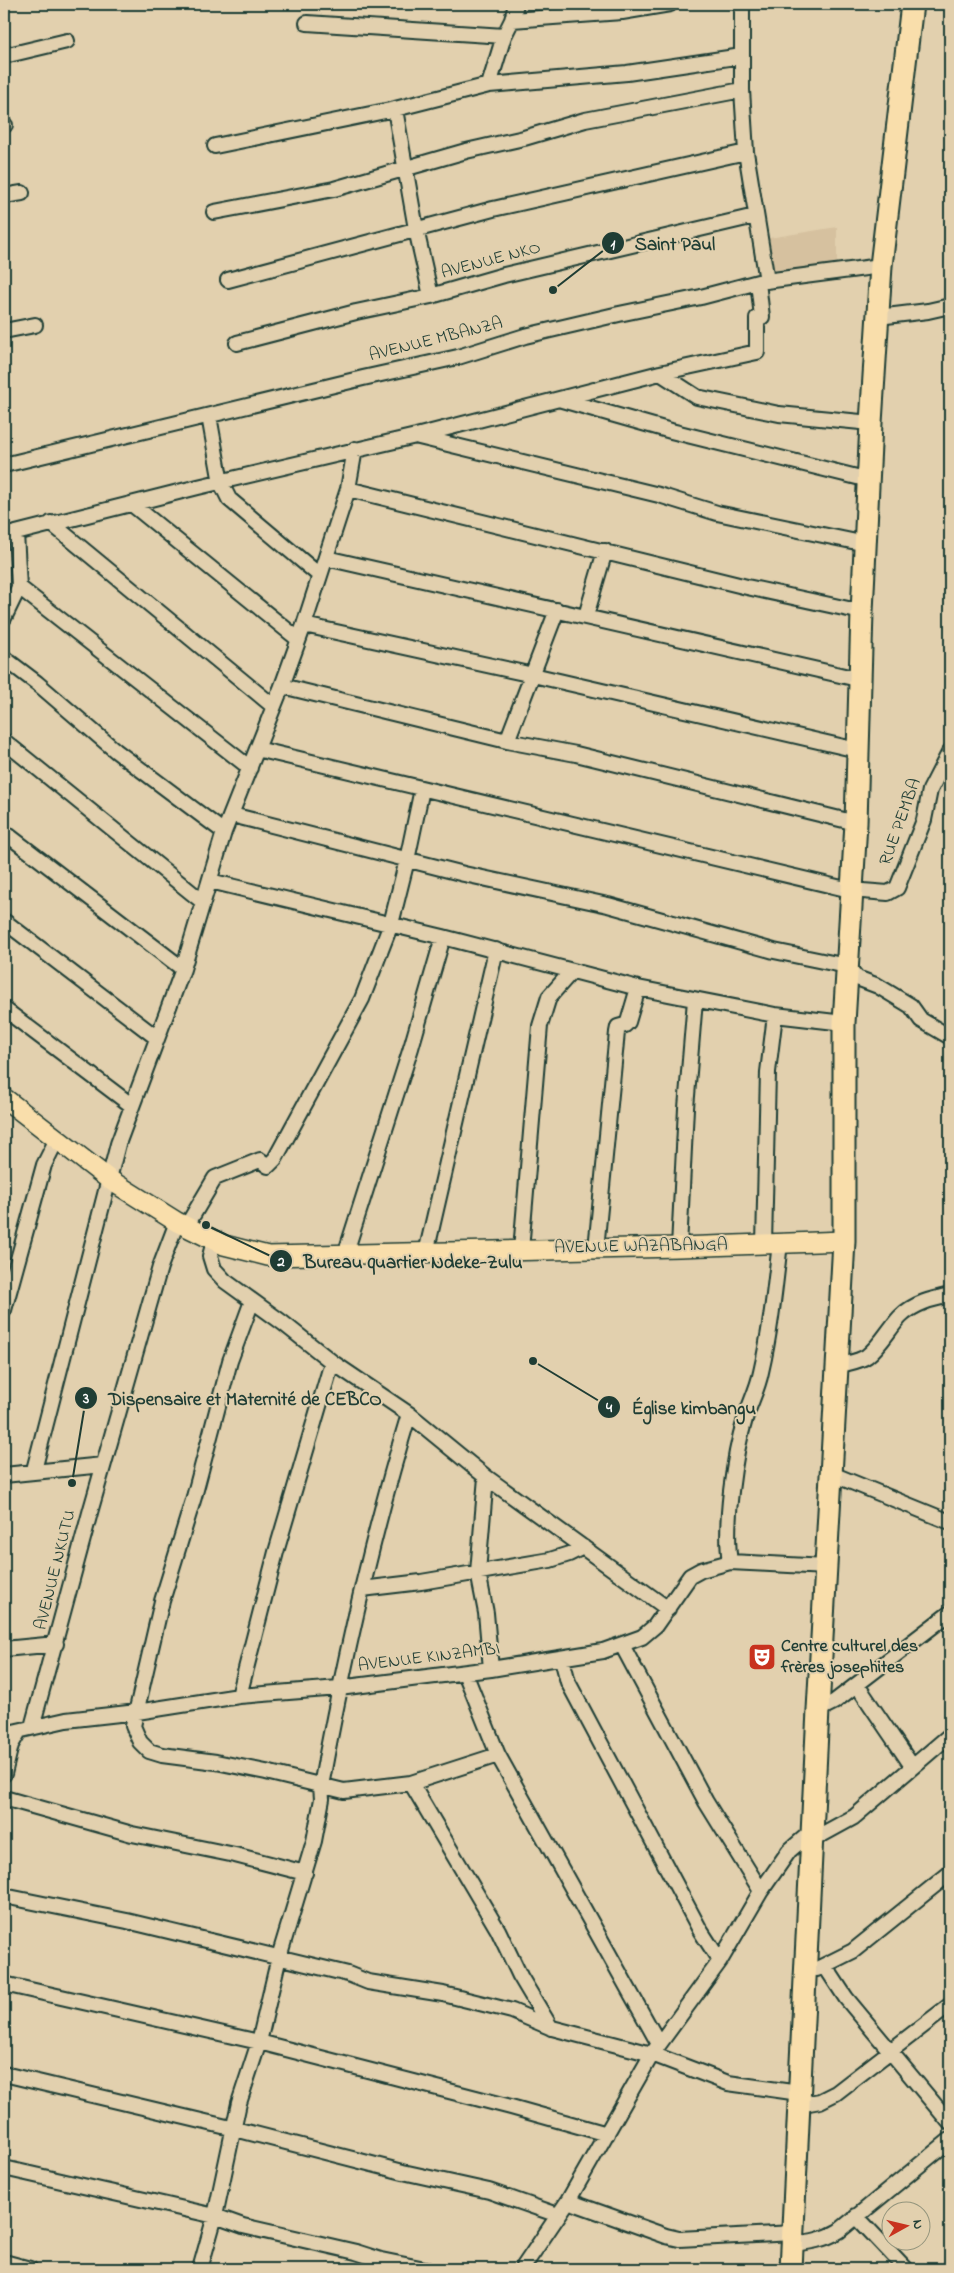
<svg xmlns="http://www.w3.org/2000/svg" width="954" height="2273" font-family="'Indie Flower',sans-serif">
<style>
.built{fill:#d6c19f}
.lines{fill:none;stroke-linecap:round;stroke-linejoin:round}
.minor-casing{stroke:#1f3d34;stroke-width:18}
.major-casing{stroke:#1f3d34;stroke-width:22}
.highway-casing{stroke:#1f3d34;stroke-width:25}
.minor{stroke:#e2d0ae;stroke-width:14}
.major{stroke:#f9deab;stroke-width:19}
.highway{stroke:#f9deab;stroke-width:21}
.labels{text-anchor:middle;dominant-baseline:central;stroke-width:4;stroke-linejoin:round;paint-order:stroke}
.street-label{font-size:18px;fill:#1f3d34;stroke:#e2d0ae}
.poi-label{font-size:18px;font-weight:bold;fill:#1f3d34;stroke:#e2d0ae;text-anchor:start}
.leader{fill:none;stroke:#1f3d34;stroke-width:2}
.callout-dot{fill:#1f3d34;stroke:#e2d0ae;stroke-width:2}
.mark-label{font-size:15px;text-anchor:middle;font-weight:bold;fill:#fff}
.callout-label{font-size:19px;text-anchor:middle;font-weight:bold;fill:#1f3d34;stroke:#e2d0ae;stroke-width:4;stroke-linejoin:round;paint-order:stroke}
</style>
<rect width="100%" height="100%" fill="#e2d0ae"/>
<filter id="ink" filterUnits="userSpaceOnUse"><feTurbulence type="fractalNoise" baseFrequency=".02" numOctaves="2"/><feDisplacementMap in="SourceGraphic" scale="10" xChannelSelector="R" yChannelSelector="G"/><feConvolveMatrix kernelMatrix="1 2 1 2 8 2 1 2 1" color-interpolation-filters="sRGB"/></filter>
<g filter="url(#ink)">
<path class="built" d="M837,227V262L773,277L769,238Z"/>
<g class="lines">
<defs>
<path id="minor" d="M742,4V90L746,152L767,281
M512,20L622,12L670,4
M307,23L504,36
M4,56L67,41
M489,85L504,36L512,20L516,4
M395,109L416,229L431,296
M4,125H5
M215,146L395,109L489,85L627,73L742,56
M4,196L22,193
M214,212L334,189L466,151L524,138L585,120L742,90
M228,280L493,209L746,152
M878,317L928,311L950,306
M4,331L35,325
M237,343L356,312L431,296L504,275L755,216
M660,373L697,397L779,414L871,423
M562,400L671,431L869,480
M209,416L221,483L229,499L319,575
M419,437L659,495L717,513L866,544
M4,465L363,378L458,357L525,336L619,314L701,297L758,282L881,266
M348,489L747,587L862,612
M133,505L298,639
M51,523L273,706
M4,536L198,487L416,436L660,373L757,352V318L762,317L758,282
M326,558L862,680
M19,587L250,768
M586,616L605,551
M4,618L19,587L16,533
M304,625L533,675L857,750
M4,658L37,683L116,751L224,832
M282,686L507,741L576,754L856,823
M4,741L203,902
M507,741L557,610
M257,749L850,890L888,893L897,888L924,820L930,790L950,751
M232,815L464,874L608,905L774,951L847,966L857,978L878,986L911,1006L921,1020L950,1037
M4,832L183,969
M210,881L443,937L638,988L775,1015L844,1023
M4,921L157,1038
M4,1009L131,1105
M186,1227L215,1178L260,1160L268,1166L275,1159L362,999L391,924L407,860L422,789
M214,1241L210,1256L214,1269L225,1281L283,1323L332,1362L409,1414L486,1477L668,1609
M764,1244L768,1072L775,1015
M679,1247L686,1108L695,1000
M596,1249L617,1032L618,1027L625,1025L628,1022L638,988
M521,1250L540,1026L549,997L572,971
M426,1253L496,950
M345,1255L411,1048L443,937
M252,1301L230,1361L194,1497L162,1601L133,1726L140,1742L149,1751L162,1755L216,1762L266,1772L344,1791L411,1783L498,1755
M4,1310L44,1165L57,1139
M837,1366C846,1363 859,1362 867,1356C881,1345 889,1329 900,1317C914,1303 932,1299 950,1295
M34,1470L118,1144L183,969L224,832L282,686L304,625L348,489L355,449
M832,1474L950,1522
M4,1475L103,1465
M486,1477L478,1572L486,1613L491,1669
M730,1562C724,1525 734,1455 745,1419C750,1403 758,1388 761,1372C771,1329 775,1286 780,1243
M362,1589L421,1582L550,1560L569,1554L583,1547
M622,1645L706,1802L761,1891
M4,1649L56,1644
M562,1659L568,1682L700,1930L720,1961
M465,1673L498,1755L659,2044
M857,1685L912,1766
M239,1696L276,1552L332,1362
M818,1710L834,1702L950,1613
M32,1727L91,1509L160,1267L177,1222
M4,1734L66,1720L137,1712L239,1696L339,1688L491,1669L603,1651L642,1637L655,1626L690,1576L701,1570L730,1562L826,1567
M4,1774L11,1745L18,1733
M411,1783L498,1930L520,1976L551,2028
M4,1798L132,1834L235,1855L305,1873
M812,1840L854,1817L950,1735
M4,1896L127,1921L348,1974L368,1982L443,1994L512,2011L552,2028L652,2054L728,2083L799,2093
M825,1966L846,1998L950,2123
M817,1969L853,1951L950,1873
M4,1984L259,2042L511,2107L607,2134
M4,2074L235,2129L403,2172L489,2191L558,2215
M798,2105L820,2101L836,2093L950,2005
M4,2168L215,2216L243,2226L356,2252L381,2260L425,2269
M568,2201L666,2236L679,2239L793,2233
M856,2216L906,2269
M793,2244C809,2242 824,2240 839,2231L950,2140
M4,2262L30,2269
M200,2269L215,2216L239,2103L259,2042L279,1957L314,1841L322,1799L321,1786C344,1660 372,1536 409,1414
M522,2269L568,2201L652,2054L720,1961L761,1891L789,1851L812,1831
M949,2269L950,2268"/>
<path id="major" d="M4,1098L110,1180L177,1222L224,1245L268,1256L679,1247L844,1241"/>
<path id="highway" d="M791,2269L818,1710L844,1241V1023L856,823L862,612L871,423L881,266L912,4"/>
</defs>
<use href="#minor" class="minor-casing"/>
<use href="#major" class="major-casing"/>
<use href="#highway" class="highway-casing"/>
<use href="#minor" class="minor"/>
<use href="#major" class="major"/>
<use href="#highway" class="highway"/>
</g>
</g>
<defs>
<symbol id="theatre-square" viewBox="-11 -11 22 22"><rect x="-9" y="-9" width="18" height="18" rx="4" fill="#c8321e" stroke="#e2d0ae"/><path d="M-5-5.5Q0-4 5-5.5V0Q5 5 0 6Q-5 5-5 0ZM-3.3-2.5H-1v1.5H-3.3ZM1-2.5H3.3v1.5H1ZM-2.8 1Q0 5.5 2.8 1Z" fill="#fff"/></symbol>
</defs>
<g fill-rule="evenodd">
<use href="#theatre-square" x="746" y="1641" width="32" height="32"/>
</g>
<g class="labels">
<g class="street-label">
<text transform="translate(491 261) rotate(-15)">AVENUE NKO</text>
<text transform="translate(436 340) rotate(-14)">AVENUE MBANZA</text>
<text transform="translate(901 822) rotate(-70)">RUE PEMBA</text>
<text transform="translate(641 1247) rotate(-1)">AVENUE WAZABANGA</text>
<text transform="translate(56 1570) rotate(-76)">AVENUE NKUTU</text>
<text transform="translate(429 1658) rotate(-7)">AVENUE KINZAMBI</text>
</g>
<g class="poi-label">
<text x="781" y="1647">Centre culturel des<tspan x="781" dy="21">frères josephites</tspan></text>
</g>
</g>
<path class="leader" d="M553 290L613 243M206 1225L281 1261M72 1483L86 1398M533 1361L609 1407"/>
<g class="callout-dot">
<circle cx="553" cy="290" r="5"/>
<circle cx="206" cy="1225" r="5"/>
<circle cx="72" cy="1483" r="5"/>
<circle cx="533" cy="1361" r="5"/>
<circle cx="613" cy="243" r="12"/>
<circle cx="281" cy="1261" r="12"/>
<circle cx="86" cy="1398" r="12"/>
<circle cx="609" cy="1407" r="12"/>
</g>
<g class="mark-label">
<text x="613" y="249">1</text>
<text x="281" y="1266">2</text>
<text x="86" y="1403">3</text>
<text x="609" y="1412">4</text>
</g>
<g class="callout-label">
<text x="675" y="250">Saint Paul</text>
<text x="413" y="1268">Bureau quartier Ndeke-Zulu</text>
<text x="245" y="1405">Dispensaire et Maternité de CEBCO</text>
<text x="694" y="1414">Église kimbangu</text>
</g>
<rect width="954" height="2273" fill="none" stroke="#e2d0ae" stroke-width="20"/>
<rect x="10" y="10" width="934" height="2253" fill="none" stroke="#1f3d34" stroke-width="2" filter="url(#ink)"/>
<g transform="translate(906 2226) rotate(82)"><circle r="24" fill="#e2d0ae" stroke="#94957d"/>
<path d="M0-4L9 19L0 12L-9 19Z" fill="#c8321e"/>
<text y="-8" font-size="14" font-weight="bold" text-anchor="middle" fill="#1f3d34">N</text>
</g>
</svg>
